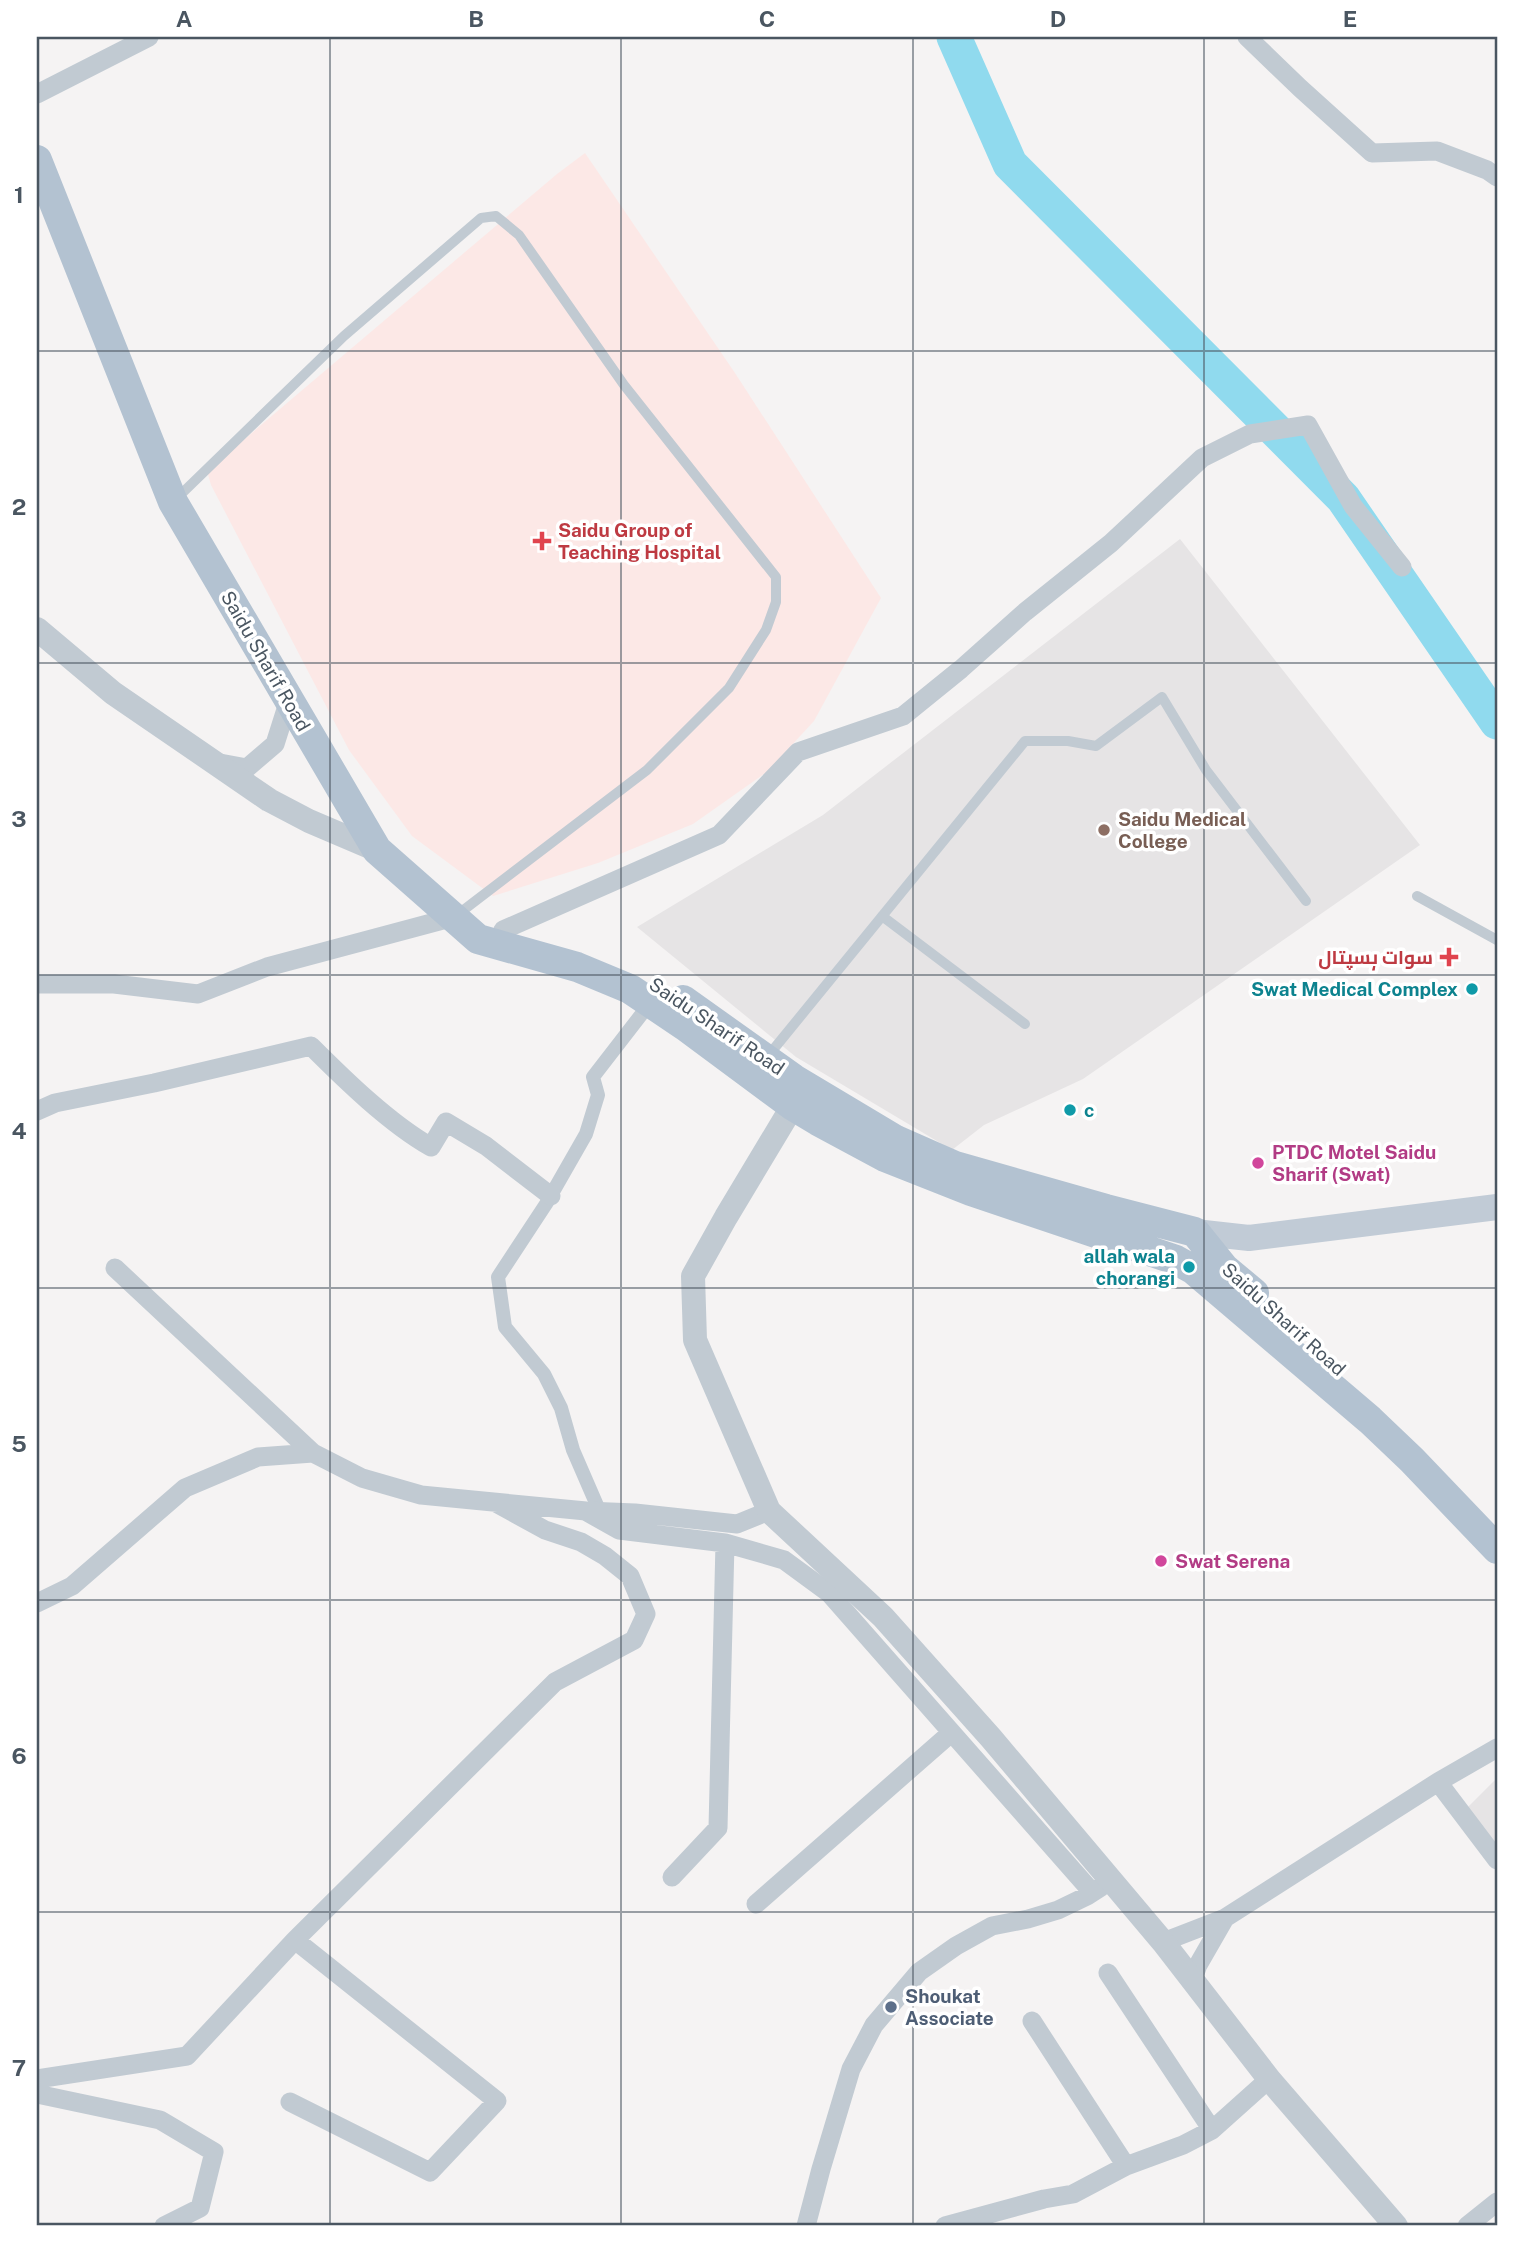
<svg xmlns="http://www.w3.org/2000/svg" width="1534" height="2263" font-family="'Public Sans',Cairo,sans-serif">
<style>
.education{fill:#e6e4e5}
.medical{fill:#fce8e6}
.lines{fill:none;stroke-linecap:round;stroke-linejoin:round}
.river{stroke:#90daee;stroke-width:35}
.service{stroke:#c1cad2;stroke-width:10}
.pedestrian{stroke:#c1cad2;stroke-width:14}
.minor{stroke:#c1cad2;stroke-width:19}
.tertiary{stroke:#c1cad2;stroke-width:24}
.secondary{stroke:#c1cbd6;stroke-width:26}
.primary{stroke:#b3c2d1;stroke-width:30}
.grid{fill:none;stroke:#4a5661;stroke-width:2;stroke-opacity:0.55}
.health-dot{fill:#e0444e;stroke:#fff;stroke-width:2.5}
.education-dot{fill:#8d6e63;stroke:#fff;stroke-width:2.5}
.culture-dot{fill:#0f9aa8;stroke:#fff;stroke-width:2.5}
.hotel-dot{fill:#d1479c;stroke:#fff;stroke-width:2.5}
.service-dot{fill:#5c6f8a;stroke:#fff;stroke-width:2.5}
.labels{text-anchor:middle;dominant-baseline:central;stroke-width:7;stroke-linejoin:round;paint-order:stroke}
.health-label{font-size:19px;font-weight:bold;fill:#be3a42;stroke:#fff;text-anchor:start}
.street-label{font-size:19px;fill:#4a5661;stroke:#fff}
.education-label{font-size:19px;font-weight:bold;fill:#785e54;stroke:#fff;text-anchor:start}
.culture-label{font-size:19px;font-weight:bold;fill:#0d838f;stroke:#fff;text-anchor:end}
.hotel-label{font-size:19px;font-weight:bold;fill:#b23c85;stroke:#fff;text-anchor:start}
.service-label{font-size:19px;font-weight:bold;fill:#4e5e75;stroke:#fff;text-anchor:start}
.neatline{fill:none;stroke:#4a5661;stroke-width:2.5}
.grid-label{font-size:23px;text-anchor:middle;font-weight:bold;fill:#4a5661}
</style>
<rect width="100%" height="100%" fill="#f5f3f3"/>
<path class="education" d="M1180,539L1420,845L1083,1079L984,1125L952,1150L796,1057L637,927L823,815Z
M1497,1778V1858L1462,1813Z"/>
<path class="medical" d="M585,153L735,373L881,598L814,721L767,772L693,824L598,863L493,896L412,836L349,750L211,485L207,471L557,174Z"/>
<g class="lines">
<path class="river" d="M954,37L1010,164L1343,498L1497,722"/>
<path class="service" d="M175,500L344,336L481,218L496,216L519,235L624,385L776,577V602L766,630L729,688L647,770L457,915
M1417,896L1497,940
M882,916L1025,1024
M768,1056L1025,741H1068L1096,746L1162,697L1206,770L1306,901"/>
<path class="pedestrian" d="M599,1510L573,1450L561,1408L544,1374L505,1327L498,1277L546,1204L586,1134L598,1095L593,1077L651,1002"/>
<path class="minor" d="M1247,37L1300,88L1372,153L1437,151L1487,170L1497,177
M37,94L149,37
M220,763L247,768L275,744L289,700
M503,930L719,835L798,752L903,716L961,669L1025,612L1111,543L1202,458L1250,434L1308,425L1353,506L1402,567
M37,984H114L198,994L267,967L454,917
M37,1111L55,1103L154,1083L311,1046C345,1080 389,1123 431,1147L446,1122L486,1146L551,1196
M115,1268L313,1453L362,1478L421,1495L586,1511L635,1513L737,1524L769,1511
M587,1512L619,1530L725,1543L784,1560L829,1593L1092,1892
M37,1603L72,1586L185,1488L258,1457L313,1453
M1438,1782L1497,1860
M672,1877L718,1828L725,1543
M756,1904L951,1733
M1163,1942L1225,1918L1438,1782L1497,1748
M1108,1973L1212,2130
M1192,1981L1198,1965L1225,1918
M1032,2021L1126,2166
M37,2079L187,2056L295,1940L555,1682L634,1640L646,1614L630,1576L605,1556L581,1542L545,1530L494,1502
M37,2094L160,2120L214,2152L200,2208L164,2226
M290,2102L430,2172L497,2101L295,1940
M806,2226L821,2169L851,2069L874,2025L919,1972L956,1946L992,1926L1028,1919L1058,1910L1087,1896L1101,1887
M945,2226L1044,2199L1073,2194L1126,2166L1183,2145L1212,2130L1269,2079
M1467,2226L1497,2202"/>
<path class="tertiary" d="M37,629L113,693L269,800L309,821L377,850
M801,1092L726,1217L693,1276L695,1340L769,1511L883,1617L991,1738L1163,1942L1269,2079L1396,2226"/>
<path class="secondary" d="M1195,1232L1249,1238L1497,1207"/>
<path class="primary" d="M37,160L173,502L377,850L478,939L577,967L630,989L685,1026L793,1106L818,1121L885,1157L971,1191L1176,1260L1194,1270L1370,1420L1412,1460L1497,1549
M683,1000L794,1079L896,1140L955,1166L1106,1209L1195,1232L1224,1268L1254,1293"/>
</g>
<path class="grid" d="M330,37V2226M621,37V2226M913,37V2226M1204,37V2226M37,351H1497M37,663H1497M37,975H1497M37,1288H1497M37,1600H1497M37,1912H1497"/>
<g class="health-dot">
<path d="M538.5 530.5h7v7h7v7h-7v7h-7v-7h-7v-7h7z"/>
<path d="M1445.5 946.5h7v7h7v7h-7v7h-7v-7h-7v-7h7z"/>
</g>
<circle class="education-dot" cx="1104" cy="830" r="7"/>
<g class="culture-dot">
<circle cx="1472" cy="989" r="7"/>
<circle cx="1070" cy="1110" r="7"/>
<circle cx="1189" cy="1267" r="7"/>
</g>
<g class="hotel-dot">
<circle cx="1258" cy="1163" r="7"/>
<circle cx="1161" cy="1561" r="7"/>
</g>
<circle class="service-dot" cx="891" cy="2007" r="7"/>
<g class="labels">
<g class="health-label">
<text x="558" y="530">Saidu Group of<tspan x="558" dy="22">Teaching Hospital</tspan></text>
<text x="1433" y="957" text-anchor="end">سوات ہسپتال</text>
</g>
<g class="street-label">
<text transform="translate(266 661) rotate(60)">Saidu Sharif Road</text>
<text transform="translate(717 1026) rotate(34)">Saidu Sharif Road</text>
<text transform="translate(1284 1319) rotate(42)">Saidu Sharif Road</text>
</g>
<g class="education-label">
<text x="1118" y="819">Saidu Medical<tspan x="1118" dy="22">College</tspan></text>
</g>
<g class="culture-label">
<text x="1458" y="989">Swat Medical Complex</text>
<text x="1084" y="1110" text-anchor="start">c</text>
<text x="1175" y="1256">allah wala<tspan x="1175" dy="22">chorangi</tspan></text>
</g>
<g class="hotel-label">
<text x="1272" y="1152">PTDC Motel Saidu<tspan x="1272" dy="22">Sharif (Swat)</tspan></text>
<text x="1175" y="1561">Swat Serena</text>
</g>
<g class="service-label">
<text x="905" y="1996">Shoukat<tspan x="905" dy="22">Associate</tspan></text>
</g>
</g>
<rect width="1534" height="2263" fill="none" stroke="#ffffff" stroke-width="77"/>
<rect x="38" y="38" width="1458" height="2186" class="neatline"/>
<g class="grid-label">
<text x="184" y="27">A</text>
<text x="476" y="27">B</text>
<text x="767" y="27">C</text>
<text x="1058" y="27">D</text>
<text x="1350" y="27">E</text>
<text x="19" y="203">1</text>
<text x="19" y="515">2</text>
<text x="19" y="827">3</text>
<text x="19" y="1139">4</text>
<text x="19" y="1452">5</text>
<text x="19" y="1764">6</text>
<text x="19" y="2076">7</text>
</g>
</svg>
